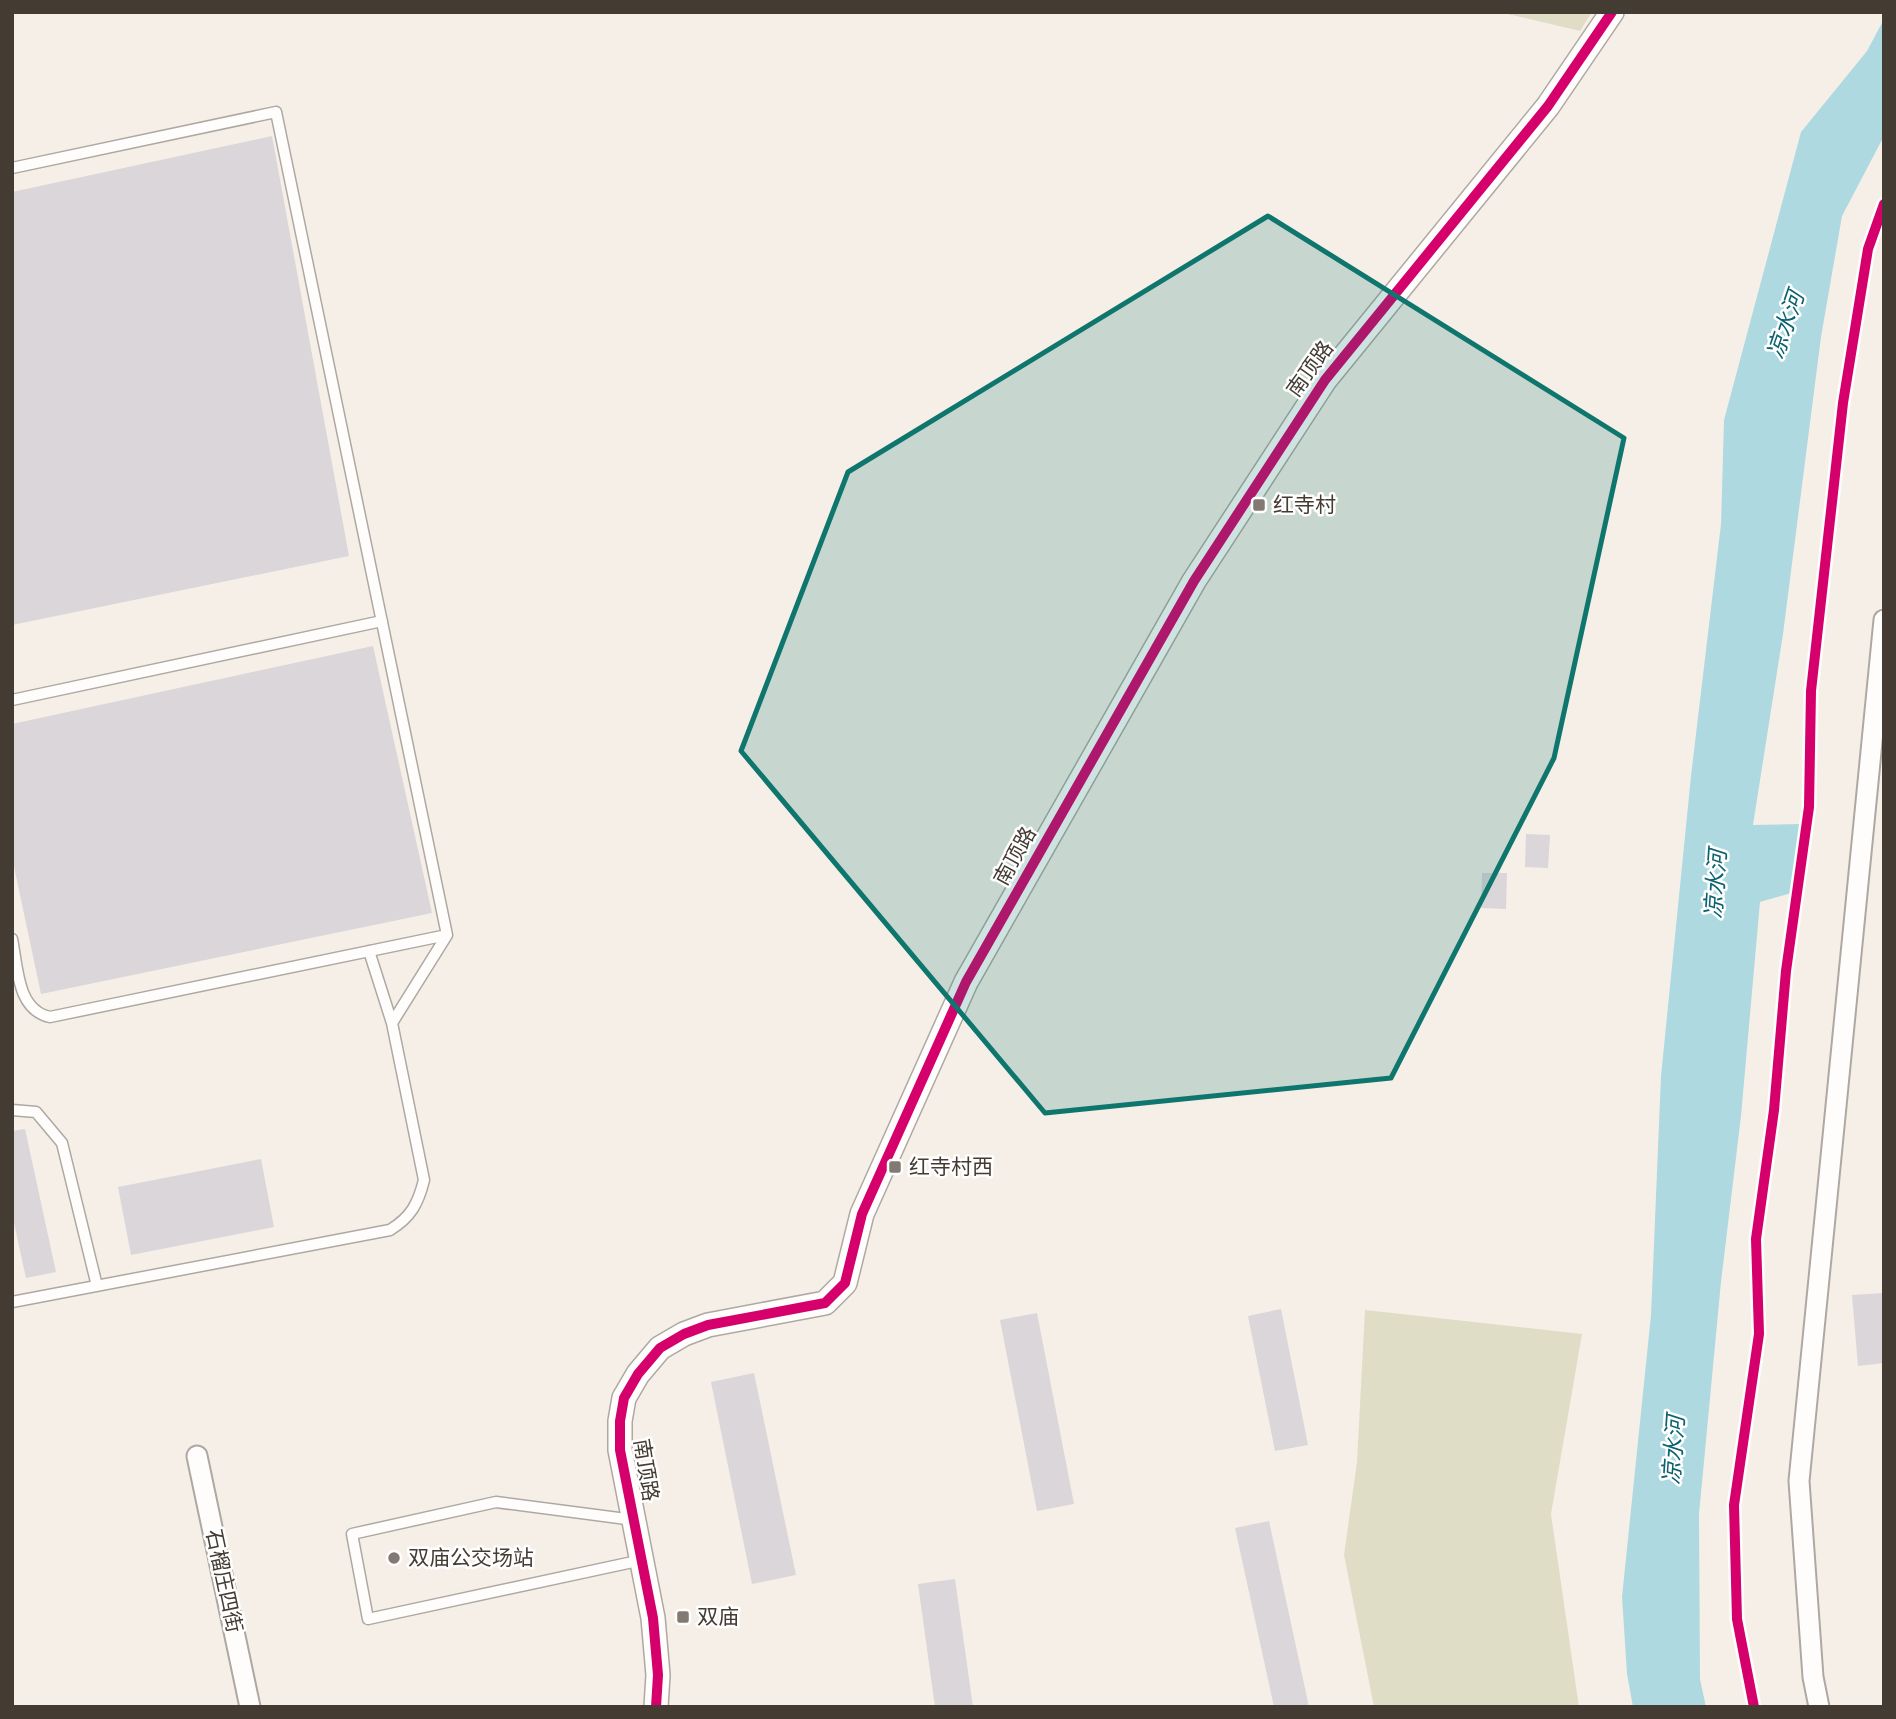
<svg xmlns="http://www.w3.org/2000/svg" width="1896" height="1719" font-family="Roboto,'Noto Sans SC',sans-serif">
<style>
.green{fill:#dfddc5}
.water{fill:#afd9e0}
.building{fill:#dad6d9}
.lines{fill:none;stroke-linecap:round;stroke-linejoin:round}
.service-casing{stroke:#afa8a2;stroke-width:13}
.minor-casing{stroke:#afa8a2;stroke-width:23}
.tertiary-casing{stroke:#afa8a2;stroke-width:26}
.service{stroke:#fefdfc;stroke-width:10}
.minor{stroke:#fefdfc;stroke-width:19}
.tertiary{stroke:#fefdfc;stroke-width:23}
.cycleway-casing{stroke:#fefefe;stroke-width:15}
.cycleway{stroke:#d6006c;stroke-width:10}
.marked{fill:#0f766e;fill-opacity:0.2;stroke:#0f766e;stroke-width:5;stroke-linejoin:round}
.poi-dot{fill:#827a72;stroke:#fefefe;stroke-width:2.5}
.labels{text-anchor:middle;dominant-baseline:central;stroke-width:5;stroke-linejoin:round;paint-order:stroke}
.street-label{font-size:21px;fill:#443b33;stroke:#fefefe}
.poi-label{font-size:21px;fill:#443b33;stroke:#fefefe;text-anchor:start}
.water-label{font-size:23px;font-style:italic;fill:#0a6270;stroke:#fefefe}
</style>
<rect width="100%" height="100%" fill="#f6efe8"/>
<path class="green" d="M1499,12H1592L1580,31Z
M1365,1310L1582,1334L1551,1514L1579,1707H1374L1344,1555L1357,1462Z"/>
<path class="water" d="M1884,19V136L1842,216L1821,337L1783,634L1753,825L1800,824L1795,892L1760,902L1741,1116L1721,1282L1699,1514L1700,1679L1706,1707H1633L1627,1674L1622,1597L1651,1315L1661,1076L1691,776L1721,524L1724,420L1801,132L1867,51Z"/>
<path class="building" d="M272,136L349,556L12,625V192Z
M373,646L432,913L41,994L12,857V724Z
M1526,834L1550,835L1548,868L1525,867Z
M1482,873H1507L1506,909L1481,908Z
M25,1129L56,1272L26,1278L12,1214V1131Z
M261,1159L274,1227L131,1255L118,1187Z
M1884,1293V1363L1858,1366L1852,1295Z
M1281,1309L1308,1445L1275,1451L1248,1316Z
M1037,1313L1074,1504L1037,1511L1000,1320Z
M754,1373L796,1575L752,1584L711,1382Z
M1269,1521L1309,1707H1274L1235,1528Z
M955,1579L973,1707H935L918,1584Z"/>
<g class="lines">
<defs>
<path id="service" d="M12,168L276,112L447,935L50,1017C17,1010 18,968 12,939
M12,700L382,621
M369,951L392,1023L447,935
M12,1110L36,1112L62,1143L97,1286
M12,1302L390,1230C411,1217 418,1204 424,1180L392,1023
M634,1520L496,1502L352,1534L368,1619L642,1560"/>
<path id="minor" d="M197,1456L250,1707
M1819,1707L1813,1677L1799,1481L1884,620"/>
<path id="tertiary" d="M656,1707L658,1675L653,1618L620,1450V1421L624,1398L638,1374L660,1348L684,1334L708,1325L825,1303L845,1283L862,1214L966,982L1194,581L1325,380L1548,106L1612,12"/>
</defs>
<use href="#service" class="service-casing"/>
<use href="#minor" class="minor-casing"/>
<use href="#tertiary" class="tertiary-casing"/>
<use href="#service" class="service"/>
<use href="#minor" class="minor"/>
<use href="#tertiary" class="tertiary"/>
<defs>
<path id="cycleway" d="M656,1707L658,1675L653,1618L620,1450V1421L624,1398L638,1374L660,1348L684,1334L708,1325L825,1303L845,1283L862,1214L966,982L1194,581L1325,380L1548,106L1612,12
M1754,1707L1737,1619L1734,1505L1759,1334L1756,1239L1774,1110L1786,971L1809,807L1811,691L1843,403L1868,249L1884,204"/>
</defs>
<use href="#cycleway" class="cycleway-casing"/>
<use href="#cycleway" class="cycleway"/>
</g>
<path class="marked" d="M1268,216L1624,438L1554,758L1391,1078L1045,1113L741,751L848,472Z"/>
<g class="poi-dot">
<rect x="1252" y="498" width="14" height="14" rx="3.5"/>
<rect x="888" y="1160" width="14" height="14" rx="3.5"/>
<circle cx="394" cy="1558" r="7"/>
<rect x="676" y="1610" width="14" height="14" rx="3.5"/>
</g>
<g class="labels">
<g class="street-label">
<text transform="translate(1310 369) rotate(-54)">南顶路</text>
<text transform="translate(1015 856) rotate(-61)">南顶路</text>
<text transform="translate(646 1470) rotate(81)">南顶路</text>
<text transform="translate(224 1581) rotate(78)">石榴庄四街</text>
</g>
<g class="poi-label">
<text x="1273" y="505">红寺村</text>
<text x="909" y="1167">红寺村西</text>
<text x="408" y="1558">双庙公交场站</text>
<text x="697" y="1617">双庙</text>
</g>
<g class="water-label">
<text transform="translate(1786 325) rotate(-71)">凉水河</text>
<text transform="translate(1716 884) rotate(-86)">凉水河</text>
<text transform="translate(1674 1450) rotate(-86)">凉水河</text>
</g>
</g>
<rect width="1896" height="1719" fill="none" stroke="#443b33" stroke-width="28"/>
</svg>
